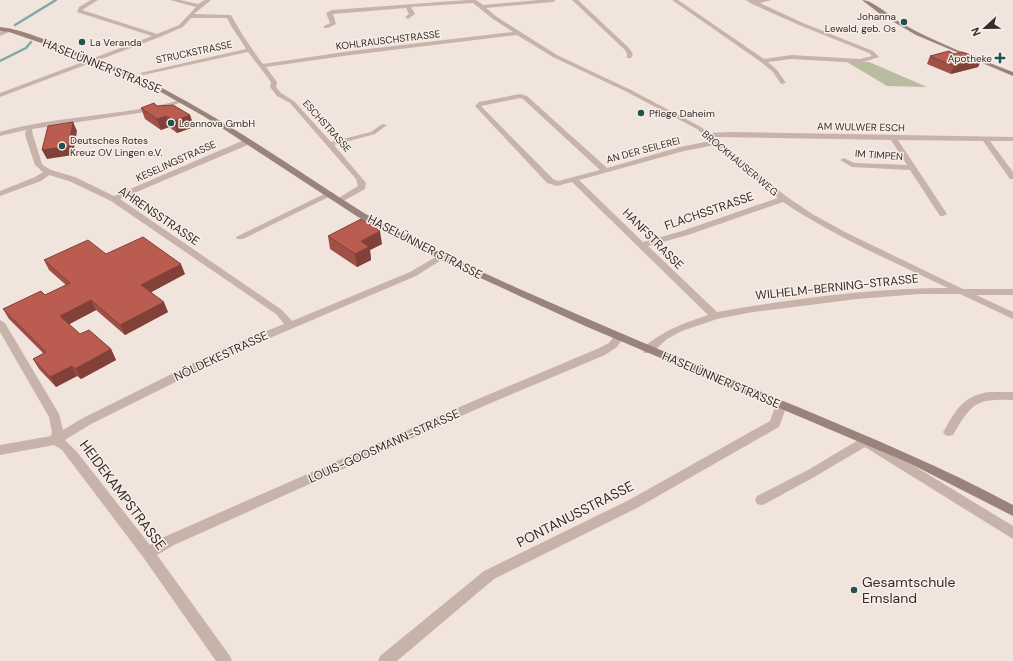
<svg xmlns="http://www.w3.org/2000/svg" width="1013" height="661" font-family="'DM Sans',sans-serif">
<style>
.green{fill:#b7bd9e}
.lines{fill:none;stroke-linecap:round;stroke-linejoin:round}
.stream{stroke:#7eaaa7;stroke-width:2.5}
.street{fill:#c7b3aa;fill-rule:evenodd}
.secondary{fill:#9a837b;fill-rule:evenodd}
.wall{fill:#a05045}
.shaded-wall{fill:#824138}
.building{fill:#ba5d50;stroke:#824138}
.poi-dot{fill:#225250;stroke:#f8efe9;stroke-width:1.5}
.labels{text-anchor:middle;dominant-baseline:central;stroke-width:3;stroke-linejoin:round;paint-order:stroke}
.far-poi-label{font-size:10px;fill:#352b29;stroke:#f8efe9;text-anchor:start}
.far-street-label{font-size:10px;fill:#352b29;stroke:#f8efe9}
.street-label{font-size:12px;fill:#352b29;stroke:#f8efe9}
.near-street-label{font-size:14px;fill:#352b29;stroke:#f8efe9}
.near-poi-label{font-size:14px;fill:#352b29;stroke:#f8efe9;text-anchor:start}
</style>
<rect width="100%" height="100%" fill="#f0e4dd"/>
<path class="green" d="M847,62H869L927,87L887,86Z"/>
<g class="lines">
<path class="stream" d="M15,25L56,0
M0,61L26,48L31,42"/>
<path class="street" d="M91,0H98L82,10L157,34L179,25L196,7L170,0H180L198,4L205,0H211L194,14L231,15C240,32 251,48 263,64L351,51L513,32L493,19L473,3L411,7L415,14L408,19L405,17L409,14L406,8L333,14L336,24L328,28H324V26L330,23L326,13L332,10L467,0H476L483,5L538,0H556L553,2L486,8L497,17L557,55L631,90L701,127L709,133L732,132L1013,137V141H990L1013,172V179H1010L983,141L898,140L947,214L943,216H940L910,170L852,167L840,160L844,158L854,163L907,165L891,140L714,137L787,197L814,215L847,233L963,289H1013V295H976L1013,312V319L960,294H919L857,299L753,312L717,319L682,331L667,339L652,353H644L643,350L644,347C666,329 682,324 708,315L572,182L557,186L547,183L475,106L479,102L520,94L527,96L607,168L680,147L710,141L697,129L627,92L553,57L517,35L351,55L266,67L277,82L276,87L281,93L294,101L331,142L371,132L382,124L387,125L375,134L334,145L366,183L365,189L340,203L336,201L337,199L358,186L356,179L290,103L277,96L270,87L271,82L248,52L143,75L140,73L246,49C240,38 232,29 227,18H191L183,27L160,37L0,97V93L152,36L77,12L79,7ZM520,98L523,99L600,170L558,181L553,179L481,106ZM715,145L778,198L682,231L643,242L579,180L684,151ZM783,202C835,237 892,261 948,288C872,288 792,299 717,312L648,246L688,235Z
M572,0H578L629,48L633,54L631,58H627V54L625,50Z
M672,0H678L764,59L791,55L860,59L872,56L869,53L799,25L752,4L746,0H772L760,3L803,23L873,51L879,57L860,63L791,59L768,62L777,70L786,83L781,84L773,72L761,62Z
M10,28L12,29V31L0,36V32Z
M180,100L185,101L159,110L32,129L33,135L42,164L46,167L51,170L75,177L114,196L244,140H250V144L120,199L282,310L292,321L410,272L439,255H445L446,257L416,276L232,354L91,424L65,440L77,452L150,545L164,537L478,399L597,349L609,343L615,335H623L624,337L617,347L605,355L486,405L174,545L157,555L230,656L232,661H216L143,557L62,450L54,445L0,455V445L51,436L52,432L49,417L0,332V320L5,323L59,414L63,430L83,418L224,348L284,324L276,314L111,201L69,181L49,175L41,181L0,196V191L35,177L43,172L35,165L25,135L26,130L0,136V132C58,115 121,117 180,100Z
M328,192H331L335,194L243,239H237L236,237Z
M989,392H1013V400C975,399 972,403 953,435L949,436L945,435L943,432L945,429C957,408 964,396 989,392Z
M781,401L785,402L787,405L779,427L637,508L494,579L397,661H378L380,656L484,571L629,500L770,421L777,402Z
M865,436L1013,526V539L865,447L816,476L765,504L761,505L757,504L755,500L757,496L808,470Z"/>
<path class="secondary" d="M862,0C873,0 891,17 901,23C936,43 975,57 1013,72V76L916,35L880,14Z
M0,27C26,30 56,44 80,54C108,65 137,75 164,89C233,125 298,171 364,213C413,241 464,264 515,287C609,329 703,368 798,407C871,438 943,467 1013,505V516L909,463L585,326L439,259L358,217L205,117L159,91L129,77L59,49L9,32L0,31Z"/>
</g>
<path class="wall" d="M954,54L982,59L978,67L951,74L927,64L930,56Z
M157,106L190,115L194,127L177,133L169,127L161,130L145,119L141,108Z
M328,236L382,244L370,250L371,260L357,267L330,249Z
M106,254L185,274L151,292L168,312L125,335L96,310L69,324L80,334L111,349L116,360L81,379L77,376L56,387L39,369L33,359L44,354L9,319L3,309L45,295L66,285L49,270L44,260Z"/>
<path class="shaded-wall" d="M982,59L978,67L951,74L954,66Z
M190,115L194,127L177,133L174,121Z
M166,116L169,127L161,130L157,119Z
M73,122L77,131L73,155L47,159L42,150Z
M380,231L382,244L370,250L371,260L357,267L355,254L361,241Z
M181,264L185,274L146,295L141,285Z
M91,300L96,310L66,326L60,316Z
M164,302L168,312L125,335L120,325Z
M111,349L116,360L81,379L75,369Z
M72,366L77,376L56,387L50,377Z"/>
<path class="building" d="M949,51L954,54L962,52L982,59L954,66L930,56Z
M154,103L157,106L173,105L190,115L174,121L166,116L157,119L141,108Z
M73,122L69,146L42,150L48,126Z
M361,219L380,231L361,241L369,247L355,254L328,236Z
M143,237L181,264L141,285L164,302L120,325L91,300L60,316L80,334L89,330L111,349L75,369L72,366L50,377L33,359L46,352L3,309L41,291L45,295L70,283L44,260L88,240L106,254Z"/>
<g class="poi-dot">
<circle cx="904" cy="22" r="4"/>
<circle cx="82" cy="42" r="4"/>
<path d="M998 52h4v4h4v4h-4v4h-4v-4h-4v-4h4z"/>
<circle cx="641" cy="113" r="4"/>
<circle cx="171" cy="123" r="4"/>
<circle cx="62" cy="146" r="4"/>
<circle cx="854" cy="590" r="4"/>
</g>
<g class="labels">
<g class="far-poi-label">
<text x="896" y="16" text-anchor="end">Johanna<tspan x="896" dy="12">Lewald, geb. Os</tspan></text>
<text x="90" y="42">La Veranda</text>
<text x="992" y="58" text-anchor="end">Apotheke</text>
<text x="649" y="113">Pflege Daheim</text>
<text x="179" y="123">Leannova GmbH</text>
<text x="70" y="140">Deutsches Rotes<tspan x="70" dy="12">Kreuz OV Lingen e.V.</tspan></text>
</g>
<g class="far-street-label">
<text transform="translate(388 40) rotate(-7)">KOHLRAUSCHSTRASSE</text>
<text transform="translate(194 52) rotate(-12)">STRUCKSTRASSE</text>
<text transform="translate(327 126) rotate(48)">ESCHSTRASSE</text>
<text transform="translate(861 127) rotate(1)">AM WULWER ESCH</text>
<text transform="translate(643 150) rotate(-15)">AN DER SEILEREI</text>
<text transform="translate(879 155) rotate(4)">IM TIMPEN</text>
<text transform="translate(176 161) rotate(-24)">KESELINGSTRASSE</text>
<text transform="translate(740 163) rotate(40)">BROCKHAUSER WEG</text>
</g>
<g class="street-label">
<text transform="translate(102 66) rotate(22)">HASELÜNNER STRASSE</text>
<text transform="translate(709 211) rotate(-19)">FLACHSSTRASSE</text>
<text transform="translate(159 216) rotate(34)">AHRENSSTRASSE</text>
<text transform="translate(653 239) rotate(45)">HANFSTRASSE</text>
<text transform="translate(425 247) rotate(27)">HASELÜNNER STRASSE</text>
<text transform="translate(837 287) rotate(-6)">WILHELM-BERNING-STRASSE</text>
<text transform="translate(221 356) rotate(-25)">NÖLDEKESTRASSE</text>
<text transform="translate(721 380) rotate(23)">HASELÜNNER STRASSE</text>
<text transform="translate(384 446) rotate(-24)">LOUIS-GOOSMANN-STRASSE</text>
</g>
<g class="near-street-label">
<text transform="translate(123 495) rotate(53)">HEIDEKAMPSTRASSE</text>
<text transform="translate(575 514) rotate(-27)">PONTANUSSTRASSE</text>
</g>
<g class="near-poi-label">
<text x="862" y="582">Gesamtschule<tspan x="862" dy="16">Emsland</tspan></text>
</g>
</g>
<g transform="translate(985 28) rotate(248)" stroke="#f8efe9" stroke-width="3" paint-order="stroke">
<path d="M0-3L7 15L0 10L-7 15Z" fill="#352b29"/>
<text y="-6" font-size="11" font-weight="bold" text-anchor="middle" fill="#352b29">N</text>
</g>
</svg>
